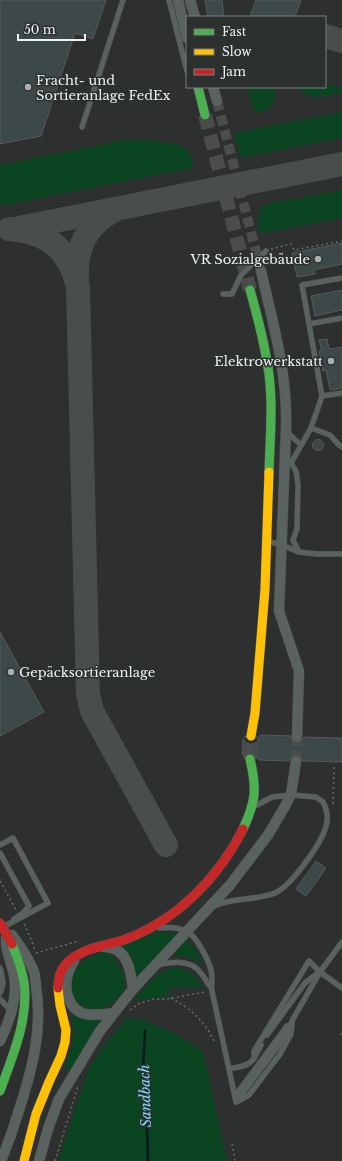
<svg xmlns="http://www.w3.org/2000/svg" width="342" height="1161" font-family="'Libre Baskerville',serif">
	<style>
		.green { fill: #0a4420 }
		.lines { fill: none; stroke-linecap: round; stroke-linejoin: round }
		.stream { stroke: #041920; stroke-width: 2.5 }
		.taxiway { stroke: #494e4c; stroke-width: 24 }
		.building { fill: #3d4949; stroke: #575958 }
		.street-tunnel { stroke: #4a4d4c; stroke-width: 10; stroke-dasharray: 10 5; stroke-linecap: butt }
		.secondary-tunnel { stroke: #4a4d4c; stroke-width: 14; stroke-dasharray: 14 7; stroke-linecap: butt }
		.lane-casing { stroke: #4d4e4e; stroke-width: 6 }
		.street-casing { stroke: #4d4e4e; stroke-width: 11 }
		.fast-casing { stroke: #4d4e4e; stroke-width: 10 }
		.slow-casing { stroke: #4d4e4e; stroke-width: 10 }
		.jam-casing { stroke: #4d4e4e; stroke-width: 10 }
		.path { stroke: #676d6b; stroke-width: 1.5; stroke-dasharray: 2 3; stroke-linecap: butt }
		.lane { stroke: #59625f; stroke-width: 5 }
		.street { stroke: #59625f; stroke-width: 10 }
		.fast { stroke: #4caf50; stroke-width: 9 }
		.slow { stroke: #ffc107; stroke-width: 9 }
		.jam { stroke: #c62828; stroke-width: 9 }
		.jam-bridge-casing { stroke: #4d4e4e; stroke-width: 10; stroke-linecap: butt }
		.jam-bridge { stroke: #c62828; stroke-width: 9 }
		.poi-dot { fill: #abaeae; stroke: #2c3130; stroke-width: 1.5 }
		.labels { text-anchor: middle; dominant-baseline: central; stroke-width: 3; stroke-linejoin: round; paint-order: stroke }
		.poi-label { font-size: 13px; fill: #eff2f2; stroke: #2c3130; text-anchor: start }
		.water-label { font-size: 14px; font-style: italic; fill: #7ddcfd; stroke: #2c3130 }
	</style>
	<rect width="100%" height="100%" fill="#2d302f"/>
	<g class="green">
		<path d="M325,82L342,89V92C328,95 307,104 299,87H325Z"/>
		<polygon points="247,87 277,87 271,107 264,111 254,113"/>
		<polygon points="342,112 342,138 240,158 234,133"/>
		<polygon points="135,139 177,144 188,151 191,155 193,168 0,206 0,165 124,140"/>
		<path d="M342,190V218L260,234C257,223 257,219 261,208L267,204Z"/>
		<polygon points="165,932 177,934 135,980 118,948 156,933"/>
		<path d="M187,939C193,945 198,953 202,961L201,963L188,957L174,955V954Z"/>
		<path d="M108,952C119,963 126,974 125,990C118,997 111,1006 101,1009C80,1016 63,990 74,972C81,959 95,955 108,952Z"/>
		<path d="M175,967C190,970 196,974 203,988H169V996L133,1001L148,983L163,971Z"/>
		<path d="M72,1013C82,1018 90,1021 101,1020L102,1022L70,1070L64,1067C74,1045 75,1037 72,1013Z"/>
		<polygon points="127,1017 143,1020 172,1032 203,1051 227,1161 58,1161 89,1067 110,1038"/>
	</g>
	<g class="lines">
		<polyline class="stream" points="145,1031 143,1068 146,1095 148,1161"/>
		<g class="taxiway">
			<polyline points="325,36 342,41"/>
			<polyline points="19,228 342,164"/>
			<path d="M9,229C48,232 69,249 78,287L88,694L92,711L166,845"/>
			<path d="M77,280C75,250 86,224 115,210"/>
		</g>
	</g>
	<g class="building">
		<polygon points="0,0 106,0 93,39 75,33 41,136 0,144"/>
		<polygon points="205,0 222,0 224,17 208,17"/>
		<polygon points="256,0 301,0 295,17 250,17"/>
		<polygon points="342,243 342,264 314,270 315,274 297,277 292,253"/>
		<polygon points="342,290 342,310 315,316 311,296"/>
		<polygon points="327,339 329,349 342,347 342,388 330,390 326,370 323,371 319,351 322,351 319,340"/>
		<circle cx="318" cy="445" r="5.5"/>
		<polygon points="0,632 44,712 0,736"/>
		<polygon points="260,735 291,736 292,740 294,743 297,743 302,741 304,737 342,738 342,762 302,761 300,756 297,755 291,757 289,761 259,760 256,753 252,751 248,751 242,755 243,739 246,743 249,744 254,744 258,741"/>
		<polygon points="316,861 326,868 306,896 296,889"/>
	</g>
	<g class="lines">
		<g class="street-tunnel">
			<polyline points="217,101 261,271"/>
			<polyline points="296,761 297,737"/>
		</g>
		<g class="secondary-tunnel">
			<polyline points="205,115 250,290"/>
			<polyline points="250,759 251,736"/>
		</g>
		<defs>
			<g id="lane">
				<polyline points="169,0 187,71"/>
				<polyline points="82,127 123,0"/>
				<polyline points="223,294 232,294 241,275 266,251"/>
				<polyline points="309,324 342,318"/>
				<polyline points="322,396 342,393"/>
				<polyline points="311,428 330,435 339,445 342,447"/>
				<polyline points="287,431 290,435 301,445"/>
				<polyline points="267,541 282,545 299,552 317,554 342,554"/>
				<polyline points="299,552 293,540 297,529 298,485 296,471 291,463 311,428 322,396 302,285 342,278"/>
				<polyline points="0,845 13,838 48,903 5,926"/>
				<polyline points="0,853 29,906 23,913 14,919"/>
				<path d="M214,906C233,897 255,901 275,893C291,886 322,843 326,826C329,817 327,810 323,802L316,797L291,795L272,797L257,805"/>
				<path d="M159,928C167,927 178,927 186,931C196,935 208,959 211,970C213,977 211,984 212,991L229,1069L236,1102"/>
				<path d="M157,965C169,963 185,959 196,968C202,973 207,982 211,988"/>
				<path d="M0,968C2,977 5,984 0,993"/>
				<polyline points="0,999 11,1011"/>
				<polyline points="267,1035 305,983 318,973"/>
				<polyline points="254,1059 254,1051 309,961 320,972 342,988"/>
				<path d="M229,1069C251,1065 251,1065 261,1045"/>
				<polyline points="235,1096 287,1026"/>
				<polyline points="238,1101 249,1095 280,1054 291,1034 292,1024"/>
				<polyline points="236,1102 284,1038 293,1019 320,972 342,942"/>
			</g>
			<g id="street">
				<polyline points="178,0 187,38"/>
				<polyline points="190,0 195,17"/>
				<polyline points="213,87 217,101"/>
				<path d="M261,271C273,323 288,375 286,429L279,611L299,671L297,737"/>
				<path d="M104,947C127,946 131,971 133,989"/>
				<path d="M74,961C71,966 68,972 67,978C64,993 70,1010 85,1014C95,1016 105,1014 114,1013"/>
				<path d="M0,1041C8,1025 16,1002 15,984C15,973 10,963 8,953C6,948 6,943 6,938"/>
				<path d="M1,1161C8,1144 14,1127 19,1110C32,1070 43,1029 36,987C36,982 35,977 34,972C29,958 21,947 12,935"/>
				<polyline points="39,1161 48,1129 59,1099 100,1031 133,989 230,885 268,835 284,808 291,795 296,761"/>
			</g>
			<g id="fast">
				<polyline points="198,87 205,115"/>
				<path d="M250,290C258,318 265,345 269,374C273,406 270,439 269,472"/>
				<path d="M243,829C256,801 257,789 250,759"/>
				<path d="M0,1091C12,1057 29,1020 24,982C22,969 17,957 12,944"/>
			</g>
			<g id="slow">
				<polyline points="251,736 255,713 265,589 269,472"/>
				<polyline points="24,1161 36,1114 49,1082 61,1056 65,1042 66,1030 60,1005 58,988"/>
			</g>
			<path id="jam" d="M58,988C58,978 61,968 69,961C85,947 107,946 126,939C177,920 219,877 243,829"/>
		</defs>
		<use href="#lane" class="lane-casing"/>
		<use href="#street" class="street-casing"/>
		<use href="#fast" class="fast-casing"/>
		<use href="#slow" class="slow-casing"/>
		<use href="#jam" class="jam-casing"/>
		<g class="path">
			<polyline points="271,249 291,244 294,250 342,241"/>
			<polyline points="333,804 334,767"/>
			<polyline points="0,881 16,910"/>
			<polyline points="24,924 28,932 35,950"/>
			<polyline points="36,953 79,941"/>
			<path d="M171,998C191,1009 205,1021 215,1043"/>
			<polyline points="130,1010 140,1003 154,999 166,999 205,992"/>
			<polyline points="340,1035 342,1033"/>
			<polyline points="232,1144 235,1161"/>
			<polyline points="55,1161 78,1086"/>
		</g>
		<use href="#lane" class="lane"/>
		<use href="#street" class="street"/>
		<use href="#fast" class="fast"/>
		<use href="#slow" class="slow"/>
		<use href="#jam" class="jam"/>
		<defs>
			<polyline id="jam-bridge" points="0,923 12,944"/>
		</defs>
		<use href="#jam-bridge" class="jam-bridge-casing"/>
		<use href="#jam-bridge" class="jam-bridge"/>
	</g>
	<g class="poi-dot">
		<circle cx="28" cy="87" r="4"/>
		<circle cx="318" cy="259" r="4"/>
		<circle cx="331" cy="361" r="4"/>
		<circle cx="11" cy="672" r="4"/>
	</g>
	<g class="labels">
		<g class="poi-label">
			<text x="36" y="80">Fracht- und<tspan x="36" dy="15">Sortieranlage FedEx</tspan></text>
			<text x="310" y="259" text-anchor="end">VR Sozialgebäude</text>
			<text x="323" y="361" text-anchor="end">Elektrowerkstatt</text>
			<text x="19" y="672">Gepäcksortieranlage</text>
		</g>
		<g class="water-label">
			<text transform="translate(145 1096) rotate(-92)">Sandbach</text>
		</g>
	</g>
	<rect x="186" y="16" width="140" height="72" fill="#2c3130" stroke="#7a7e7e"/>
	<rect x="194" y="29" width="20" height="6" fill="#4caf50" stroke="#7a7e7e"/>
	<text x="222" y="36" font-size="12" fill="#eff2f2">Fast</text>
	<rect x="194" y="49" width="20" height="6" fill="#ffc107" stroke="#7a7e7e"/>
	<text x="222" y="56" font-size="12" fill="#eff2f2">Slow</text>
	<rect x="194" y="69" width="20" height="6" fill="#c62828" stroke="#7a7e7e"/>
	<text x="222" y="76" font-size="12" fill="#eff2f2">Jam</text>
	<path d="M18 34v6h67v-6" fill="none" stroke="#eff2f2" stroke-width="2"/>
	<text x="24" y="34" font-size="12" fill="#eff2f2" stroke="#2c3130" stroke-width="3" paint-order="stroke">50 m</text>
</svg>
